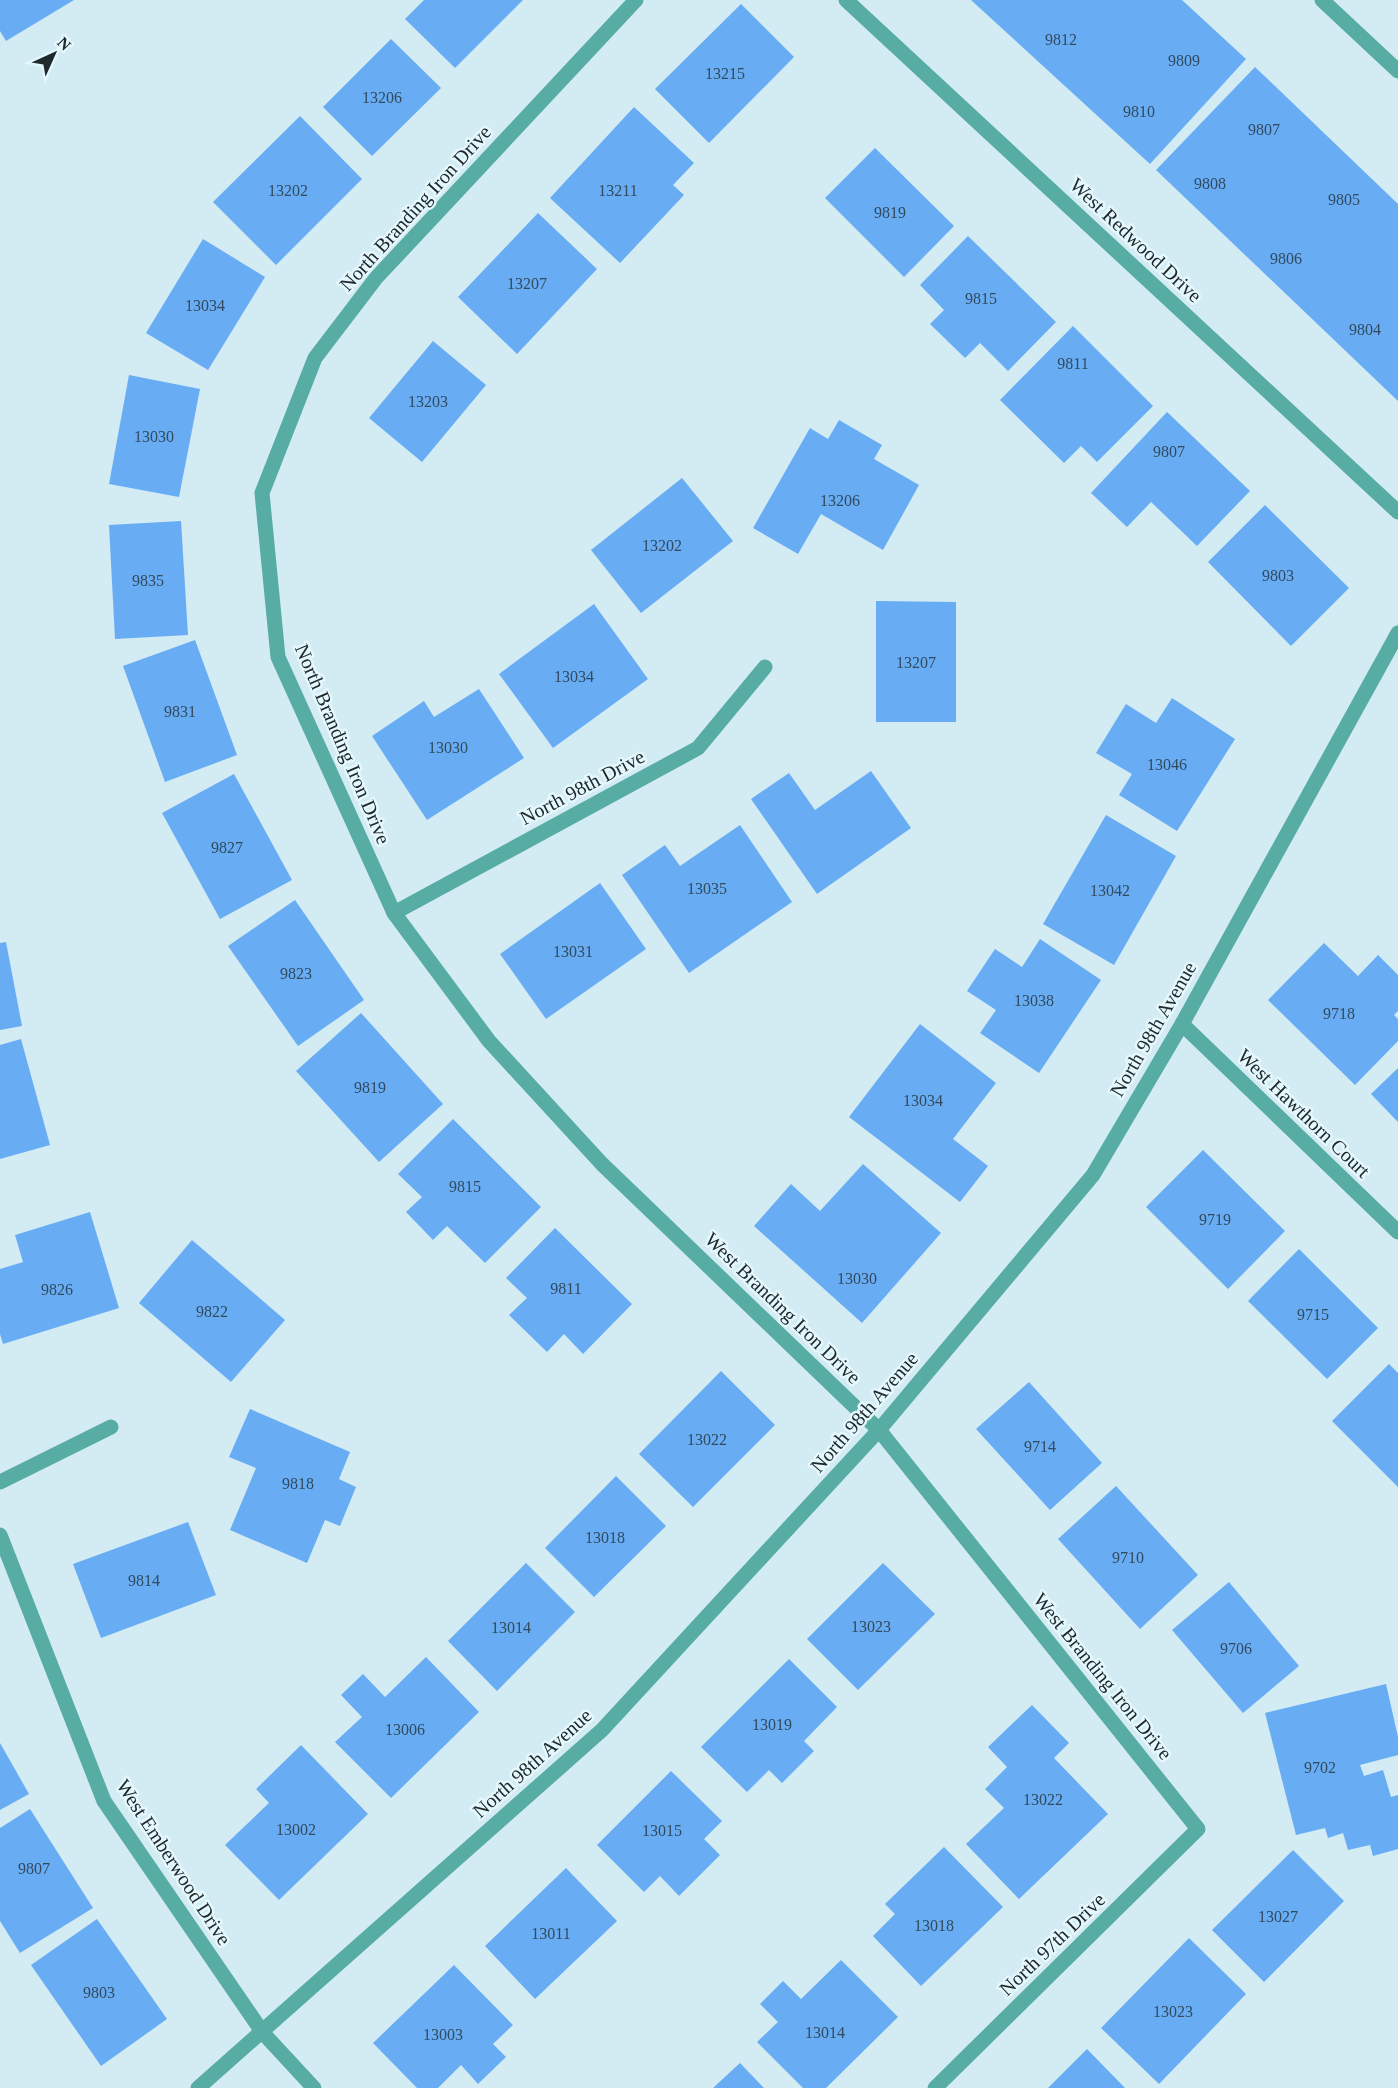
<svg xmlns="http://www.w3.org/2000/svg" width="1398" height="2088" font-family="'Times New Roman',serif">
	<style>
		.building { fill: #68adf4 }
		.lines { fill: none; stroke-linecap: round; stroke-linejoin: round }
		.minor { stroke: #57aca3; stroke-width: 15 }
		.labels { text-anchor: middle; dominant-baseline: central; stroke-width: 5; stroke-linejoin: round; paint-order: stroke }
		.number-label { font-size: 16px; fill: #324a5e }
		.street-label { font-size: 20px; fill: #20292c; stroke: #e4f8fe }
	</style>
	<rect width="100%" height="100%" fill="#d3ebf3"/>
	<g class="building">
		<polygon points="0,0 74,0 6,41 0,31"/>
		<polygon points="424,0 523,0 455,68 405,19"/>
		<polygon points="971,0 1182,0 1246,59 1150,164"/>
		<polygon points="741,4 794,57 709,143 655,89"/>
		<polygon points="391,39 441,88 372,156 323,107"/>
		<polygon points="1255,67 1398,204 1398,401 1156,170"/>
		<polygon points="634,107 694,163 673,185 684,195 620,263 550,198"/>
		<polygon points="300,116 362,179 276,265 213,202"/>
		<polygon points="875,148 954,226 904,277 825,198"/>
		<polygon points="538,213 597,269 517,354 458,297"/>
		<polygon points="968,236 1056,322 1008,371 980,343 965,358 930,324 944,310 920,285"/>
		<polygon points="203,239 265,277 208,370 146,333"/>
		<polygon points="1073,326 1153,406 1097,462 1081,446 1064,463 1000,400"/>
		<polygon points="433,341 486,385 422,462 369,418"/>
		<polygon points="129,375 200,389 179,497 109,484"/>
		<polygon points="1167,412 1250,491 1197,546 1151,502 1127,527 1091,493"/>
		<polygon points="839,420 882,445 874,459 919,485 883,550 821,514 798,554 753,528 810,428 828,439"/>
		<polygon points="682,478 733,541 641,613 591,550"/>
		<polygon points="1265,505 1349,588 1291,646 1208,562"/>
		<polygon points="181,521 188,635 115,639 109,525"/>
		<polygon points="876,601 956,602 956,722 876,722"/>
		<polygon points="594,604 648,679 553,748 499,674"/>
		<polygon points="195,640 237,755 165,782 123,666"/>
		<polygon points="479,689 524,758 427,820 372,736 424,701 434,717"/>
		<polygon points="1172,698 1235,739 1177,831 1119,795 1132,774 1096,753 1126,704 1156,723"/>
		<polygon points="871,771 911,828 817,894 751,799 789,773 815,810"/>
		<polygon points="234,774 292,880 220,919 162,813"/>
		<polygon points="1106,815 1176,856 1114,965 1043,924"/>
		<polygon points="740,825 792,902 689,973 622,875 665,845 680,866"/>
		<polygon points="600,883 646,949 546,1019 500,954"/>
		<polygon points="295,900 364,1000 298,1046 228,946"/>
		<polygon points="1040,939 1101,980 1039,1073 980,1033 996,1010 967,991 995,949 1022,967"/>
		<polygon points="6,942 22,1026 0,1030 0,943"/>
		<polygon points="1324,943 1358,976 1378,955 1398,975 1398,1011 1394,1015 1398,1019 1398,1041 1355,1085 1268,1000"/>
		<polygon points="361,1013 443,1104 379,1162 296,1071"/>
		<polygon points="920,1024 996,1083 953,1139 988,1166 960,1202 849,1117"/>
		<polygon points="21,1039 50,1145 0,1159 0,1045"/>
		<polygon points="1398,1068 1398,1122 1371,1094"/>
		<polygon points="453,1119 541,1207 485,1263 447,1226 433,1240 406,1212 422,1197 398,1174"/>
		<polygon points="1203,1150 1285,1231 1228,1289 1146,1207"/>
		<polygon points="863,1164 941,1233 862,1323 754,1226 791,1184 820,1211"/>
		<polygon points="90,1212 119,1308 3,1344 0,1334 0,1269 23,1262 15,1235"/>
		<polygon points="555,1228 632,1304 583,1354 564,1334 547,1352 509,1315 527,1298 506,1278"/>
		<polygon points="192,1240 285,1320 231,1382 139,1303"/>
		<polygon points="1299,1249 1378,1328 1327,1379 1248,1301"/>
		<polygon points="1389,1364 1398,1373 1398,1487 1332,1421"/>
		<polygon points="721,1371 775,1425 693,1507 639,1454"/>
		<polygon points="1029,1382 1102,1463 1050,1510 976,1429"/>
		<polygon points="250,1409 350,1452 339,1479 356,1487 340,1526 325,1520 307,1563 230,1530 256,1468 229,1457"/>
		<polygon points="616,1476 666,1526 594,1597 545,1548"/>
		<polygon points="1116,1486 1198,1575 1140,1629 1058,1539"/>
		<polygon points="188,1522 216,1595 101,1638 73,1564"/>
		<polygon points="526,1563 575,1612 497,1691 448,1641"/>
		<polygon points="883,1563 935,1614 858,1690 807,1639"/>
		<polygon points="1229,1582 1299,1666 1243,1713 1172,1630"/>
		<polygon points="426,1657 479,1712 391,1798 335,1742 362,1717 341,1695 363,1674 385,1697"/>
		<polygon points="789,1659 837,1707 804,1741 814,1751 782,1783 769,1770 747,1792 701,1747"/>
		<polygon points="1386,1684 1398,1737 1398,1755 1360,1765 1364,1776 1383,1770 1391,1797 1398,1795 1398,1849 1373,1856 1370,1845 1348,1850 1343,1833 1328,1838 1325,1828 1296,1835 1265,1713"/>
		<polygon points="1032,1705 1069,1743 1054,1758 1108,1814 1019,1899 966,1844 1004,1808 985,1789 1007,1767 988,1747"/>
		<polygon points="0,1743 29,1794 0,1810"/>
		<polygon points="301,1745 368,1814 279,1900 225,1845 269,1803 256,1789"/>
		<polygon points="671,1771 722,1821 704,1839 720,1855 679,1896 660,1876 644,1892 597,1845"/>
		<polygon points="30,1809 93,1908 20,1953 0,1921 0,1828"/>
		<polygon points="944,1847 1003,1907 921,1986 873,1936 895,1914 885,1904"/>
		<polygon points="1293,1850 1344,1901 1264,1982 1212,1930"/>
		<polygon points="566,1868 617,1921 535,1999 485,1946"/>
		<polygon points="97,1919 167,2019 101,2066 31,1965"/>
		<polygon points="1189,1938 1246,1994 1159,2084 1101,2028"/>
		<polygon points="841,1960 898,2017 826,2088 803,2088 757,2042 778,2022 760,2004 783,1981 801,1999"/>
		<polygon points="454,1965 513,2025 493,2044 506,2057 478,2084 461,2065 438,2088 417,2088 373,2043"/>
		<polygon points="1087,2049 1125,2088 1048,2088"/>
		<polygon points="740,2063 764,2088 713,2088"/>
	</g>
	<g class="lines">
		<g class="minor">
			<polyline points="636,0 376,278 315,358 262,493 278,657 394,913 489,1041 602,1164 879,1430 1198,1829 935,2088"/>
			<polyline points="846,0 1398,512"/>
			<polyline points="1322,0 1398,71"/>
			<polyline points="394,913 698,748 765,667"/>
			<polyline points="1182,1024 1398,1232"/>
			<polyline points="0,1482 111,1427"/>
			<polyline points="0,1535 104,1801 263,2033 314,2088"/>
			<polyline points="198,2088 602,1730 879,1430 1093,1175 1182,1024 1398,633"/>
		</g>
	</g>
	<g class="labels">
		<g class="number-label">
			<text x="1061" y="39">9812</text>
			<text x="1184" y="60">9809</text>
			<text x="725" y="73">13215</text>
			<text x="382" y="97">13206</text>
			<text x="1139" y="111">9810</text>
			<text x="1264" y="129">9807</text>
			<text x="1210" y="183">9808</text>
			<text x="288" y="190">13202</text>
			<text x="618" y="190">13211</text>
			<text x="1344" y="199">9805</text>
			<text x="890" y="212">9819</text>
			<text x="1286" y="258">9806</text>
			<text x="527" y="283">13207</text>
			<text x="981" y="298">9815</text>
			<text x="205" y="305">13034</text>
			<text x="1365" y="329">9804</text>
			<text x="1073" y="363">9811</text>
			<text x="428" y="401">13203</text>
			<text x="154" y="436">13030</text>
			<text x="1169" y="451">9807</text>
			<text x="840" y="500">13206</text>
			<text x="662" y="545">13202</text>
			<text x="1278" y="575">9803</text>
			<text x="148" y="580">9835</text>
			<text x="916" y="662">13207</text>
			<text x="574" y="676">13034</text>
			<text x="180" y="711">9831</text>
			<text x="448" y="747">13030</text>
			<text x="1167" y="764">13046</text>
			<text x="227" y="847">9827</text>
			<text x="707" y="888">13035</text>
			<text x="1110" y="890">13042</text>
			<text x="573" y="951">13031</text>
			<text x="296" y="973">9823</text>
			<text x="1034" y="1000">13038</text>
			<text x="1339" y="1013">9718</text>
			<text x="370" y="1087">9819</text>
			<text x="923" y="1100">13034</text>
			<text x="465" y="1186">9815</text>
			<text x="1215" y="1219">9719</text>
			<text x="857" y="1278">13030</text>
			<text x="566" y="1288">9811</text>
			<text x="57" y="1289">9826</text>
			<text x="212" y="1311">9822</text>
			<text x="1313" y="1314">9715</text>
			<text x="707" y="1439">13022</text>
			<text x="1040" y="1446">9714</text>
			<text x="298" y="1483">9818</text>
			<text x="605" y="1537">13018</text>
			<text x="1128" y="1557">9710</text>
			<text x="144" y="1580">9814</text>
			<text x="871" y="1626">13023</text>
			<text x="511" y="1627">13014</text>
			<text x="1236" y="1648">9706</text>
			<text x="772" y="1724">13019</text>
			<text x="405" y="1729">13006</text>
			<text x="1320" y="1767">9702</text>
			<text x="1043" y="1799">13022</text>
			<text x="296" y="1829">13002</text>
			<text x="662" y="1830">13015</text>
			<text x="34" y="1868">9807</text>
			<text x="1278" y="1916">13027</text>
			<text x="934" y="1925">13018</text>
			<text x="551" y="1933">13011</text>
			<text x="99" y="1992">9803</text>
			<text x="1173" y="2011">13023</text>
			<text x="825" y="2032">13014</text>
			<text x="443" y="2034">13003</text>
		</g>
		<g class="street-label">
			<text transform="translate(415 208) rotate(-48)">North Branding Iron Drive</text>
			<text transform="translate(1136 240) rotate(43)">West Redwood Drive</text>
			<text transform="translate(343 744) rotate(67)">North Branding Iron Drive</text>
			<text transform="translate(582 787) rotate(-28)">North 98th Drive</text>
			<text transform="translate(1153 1029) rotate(-60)">North 98th Avenue</text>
			<text transform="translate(1304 1113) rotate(44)">West Hawthorn Court</text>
			<text transform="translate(783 1308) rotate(44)">West Branding Iron Drive</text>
			<text transform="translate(864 1412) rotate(-49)">North 98th Avenue</text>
			<text transform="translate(1103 1676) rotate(51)">West Branding Iron Drive</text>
			<text transform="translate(532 1763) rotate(-42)">North 98th Avenue</text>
			<text transform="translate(174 1862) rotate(57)">West Emberwood Drive</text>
			<text transform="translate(1052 1944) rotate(-44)">North 97th Drive</text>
		</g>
	</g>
	<g transform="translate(54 54) rotate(45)" stroke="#e4f8fe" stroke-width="4.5" paint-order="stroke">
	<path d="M0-4.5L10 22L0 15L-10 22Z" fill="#20292c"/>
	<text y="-9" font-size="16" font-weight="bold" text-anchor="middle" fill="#20292c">N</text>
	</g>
</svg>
